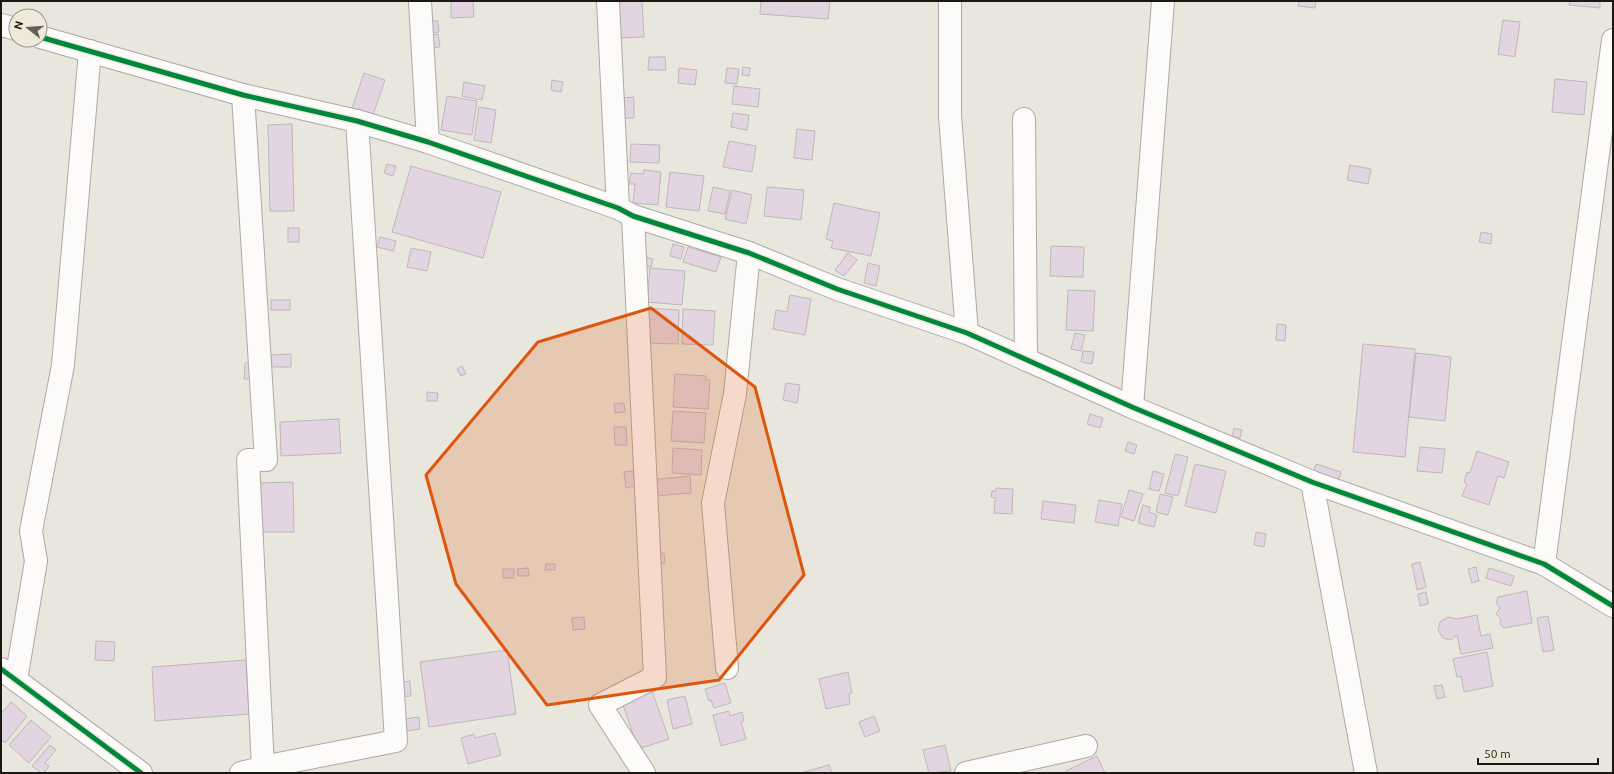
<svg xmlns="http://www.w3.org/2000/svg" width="1614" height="774" font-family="Ubuntu,sans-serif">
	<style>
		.building { fill: #e2d4e0; stroke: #bdb9b9 }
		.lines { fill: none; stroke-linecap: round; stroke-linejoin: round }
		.minor-casing { stroke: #acaaa3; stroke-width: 24 }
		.minor { stroke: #fcfbfa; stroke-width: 22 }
		.cycleway-casing { stroke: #eee9d9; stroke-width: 8 }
		.cycleway { stroke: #00873e; stroke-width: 5 }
		.marked { fill: #de560c; fill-opacity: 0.2; stroke: #de560c; stroke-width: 3; stroke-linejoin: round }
	</style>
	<rect width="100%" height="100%" fill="#e9e6de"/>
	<g class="building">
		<polygon points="451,1 473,1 474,17 451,18"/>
		<polygon points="618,1 642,1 644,37 617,38"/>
		<polygon points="761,1 830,1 828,19 760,14"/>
		<polygon points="1299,1 1316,1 1315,8 1298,6"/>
		<polygon points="1570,1 1600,1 1600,8 1569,5"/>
		<polygon points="1503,20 1520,22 1515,57 1498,54"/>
		<polygon points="429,21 438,21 439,32 429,33"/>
		<polygon points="438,34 440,47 430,48 429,35"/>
		<polygon points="649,57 665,57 666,70 648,70"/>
		<polygon points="743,67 750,68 749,76 742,75"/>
		<polygon points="679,68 697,70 695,85 678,83"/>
		<polygon points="727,68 739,69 737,84 725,83"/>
		<polygon points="364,73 385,80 373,115 352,108"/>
		<polygon points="1555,79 1587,82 1584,115 1552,112"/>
		<polygon points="552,80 563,82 561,92 551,90"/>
		<polygon points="464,82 485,86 482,100 462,96"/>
		<polygon points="734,86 760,89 758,107 732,104"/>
		<polygon points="447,96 477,101 472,135 441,130"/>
		<polygon points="634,97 634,118 620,118 620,98"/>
		<polygon points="479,107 496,110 491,143 474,140"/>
		<polygon points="733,113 749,115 747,130 731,127"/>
		<polygon points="292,124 294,211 270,211 268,125"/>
		<polygon points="797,129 815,131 812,160 794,158"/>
		<polygon points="729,141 756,146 752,172 723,167"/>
		<polygon points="631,144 660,145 659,163 630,162"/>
		<polygon points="387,164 396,166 393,176 384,173"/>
		<polygon points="1350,165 1371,169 1368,184 1347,180"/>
		<polygon points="411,166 501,192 483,258 392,232"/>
		<polygon points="644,170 661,172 658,205 633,203 635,184 629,184 631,173 643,174"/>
		<polygon points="670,172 704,176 699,211 666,207"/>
		<polygon points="713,187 730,191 725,214 708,211"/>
		<polygon points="767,187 804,190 801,220 764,216"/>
		<polygon points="732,190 752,195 746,224 725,219"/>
		<polygon points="834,203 880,213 871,256 831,248 833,241 826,239"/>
		<rect x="288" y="228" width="11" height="14"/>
		<polygon points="1481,232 1492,234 1491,244 1479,242"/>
		<polygon points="380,237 396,241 393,251 377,247"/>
		<polygon points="673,244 684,247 681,259 670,256"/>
		<polygon points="1051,246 1084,247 1083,277 1050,276"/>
		<polygon points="688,247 721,257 716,272 683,262"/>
		<polygon points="411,248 431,252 427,271 407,267"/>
		<polygon points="848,253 857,260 844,276 835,270"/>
		<polygon points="643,256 653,259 651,267 641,264"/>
		<polygon points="868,263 880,266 876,286 864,283"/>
		<polygon points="650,268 685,271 682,305 647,302"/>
		<polygon points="1068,290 1095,291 1093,331 1066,330"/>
		<polygon points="790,295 811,299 805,335 773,329 776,310 787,312"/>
		<rect x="271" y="300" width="19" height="10"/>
		<polygon points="647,308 679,310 678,344 646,343"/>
		<polygon points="683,309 715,311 713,345 682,344"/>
		<polygon points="1277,324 1286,325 1285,341 1276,340"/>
		<polygon points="1075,333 1085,335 1081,351 1071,349"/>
		<polygon points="1363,344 1415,349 1405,457 1353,452"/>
		<polygon points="1083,351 1094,352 1092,364 1081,362"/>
		<polygon points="1416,353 1451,357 1445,421 1409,417"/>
		<polygon points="291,354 291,367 272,367 271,355"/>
		<polygon points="245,363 255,363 250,379 244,379"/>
		<polygon points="462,366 466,374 461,376 457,369"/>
		<polygon points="675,374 706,376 706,380 710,380 708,409 673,407"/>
		<polygon points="786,383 800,385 797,403 783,400"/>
		<polygon points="427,392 438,393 437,401 427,401"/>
		<polygon points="624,403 625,412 615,413 614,404"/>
		<polygon points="673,411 706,413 704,443 671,441"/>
		<polygon points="1090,414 1103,418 1100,428 1087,424"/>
		<polygon points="339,419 341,453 281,456 280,422"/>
		<polygon points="614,427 626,427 627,445 615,445"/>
		<polygon points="1234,428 1242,430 1240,438 1232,436"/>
		<polygon points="1128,442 1137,445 1134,454 1125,451"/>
		<polygon points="1420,447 1445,449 1442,473 1417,471"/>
		<polygon points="673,448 702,450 701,475 672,473"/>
		<polygon points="1477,451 1509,462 1504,478 1498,476 1489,505 1462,496 1467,484 1464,482 1467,472 1470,473"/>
		<polygon points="1175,454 1188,457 1178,496 1165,493"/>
		<polygon points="1195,464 1226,471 1216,513 1185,506"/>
		<polygon points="1316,464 1341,472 1337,484 1312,476"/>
		<polygon points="633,471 635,486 626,488 624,472"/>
		<polygon points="1153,471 1164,474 1159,491 1149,489"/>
		<polygon points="690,476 691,493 656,496 655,484 658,484 658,479"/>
		<polygon points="293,482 294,532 259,532 258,483"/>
		<polygon points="996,488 1013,489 1012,514 994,513 995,498 991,497 992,491 996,491"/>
		<polygon points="1129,490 1143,494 1134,521 1121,517"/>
		<polygon points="1160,494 1173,497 1168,515 1156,512"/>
		<polygon points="1099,500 1122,504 1118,526 1095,522"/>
		<polygon points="1043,501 1076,505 1074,523 1041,519"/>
		<polygon points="1143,505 1150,507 1149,512 1157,515 1154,527 1138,523"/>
		<polygon points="1256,532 1266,534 1264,547 1254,545"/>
		<polygon points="654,553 664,553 665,563 655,564"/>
		<polygon points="1420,562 1426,587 1417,590 1412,564"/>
		<polygon points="546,564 555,564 555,570 545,570"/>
		<polygon points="1476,567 1479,581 1472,583 1468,569"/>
		<polygon points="528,568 529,576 518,576 517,569"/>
		<polygon points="1489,568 1514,576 1511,586 1486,578"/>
		<rect x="503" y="569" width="11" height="9"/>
		<polygon points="1527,591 1532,623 1504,628 1500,624 1501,619 1496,614 1500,608 1496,603 1498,597"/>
		<polygon points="1426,592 1428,604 1420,606 1418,594"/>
		<polygon points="1477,615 1481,636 1490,634 1493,648 1461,654 1457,635 1451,640 1443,638 1438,630 1440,622 1448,617 1456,619"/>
		<polygon points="1548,616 1554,650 1543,652 1537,618"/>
		<polygon points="584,617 585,629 573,630 572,618"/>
		<polygon points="96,641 115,642 114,661 95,660"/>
		<polygon points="507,650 516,714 429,727 420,662"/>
		<polygon points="1487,652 1493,686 1464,692 1461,676 1457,677 1453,659"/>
		<polygon points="246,660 249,714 155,721 152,667"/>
		<polygon points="848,672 852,693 849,694 850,704 826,709 819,679"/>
		<polygon points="410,681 411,696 399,697 398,683"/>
		<polygon points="725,683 731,703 714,708 711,700 709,701 705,689"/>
		<polygon points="1442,685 1445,697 1437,699 1434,686"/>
		<polygon points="652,691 669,739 638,749 622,702"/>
		<polygon points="685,696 692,724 673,729 667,700"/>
		<polygon points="11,702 27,716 5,743 1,740 1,714"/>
		<polygon points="729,711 730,716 742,712 744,721 741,722 746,739 721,746 713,715"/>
		<polygon points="874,716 880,731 865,737 859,722"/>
		<polygon points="419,717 420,729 407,731 405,719"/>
		<polygon points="31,720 51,737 29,763 9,745"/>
		<polygon points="495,733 501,755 468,764 461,738 474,734 475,738"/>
		<polygon points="50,745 56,750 45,763 49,766 44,773 41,773 32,766"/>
		<polygon points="945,745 951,771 929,773 923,750"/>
		<polygon points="1097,756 1105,773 1067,773 1066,771"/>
		<polygon points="829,765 832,773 801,773"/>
	</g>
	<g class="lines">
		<defs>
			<g id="minor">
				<polyline points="420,1 428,142"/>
				<polyline points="608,1 618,208"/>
				<polyline points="950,1 950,116 967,333"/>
				<polyline points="1,25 16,29"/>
				<polyline points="40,37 243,95 357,121 428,142 618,208 633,216 749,253 837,289 967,333 1132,407 1312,482 1544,564 1613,606"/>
				<polyline points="243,95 266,460 248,460 263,768"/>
				<polyline points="1024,119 1026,360"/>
				<polyline points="633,216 655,677 600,705 644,773"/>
				<polyline points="1132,407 1163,1"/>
				<polyline points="1312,482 1366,773"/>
				<polyline points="1544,564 1613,40"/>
				<polyline points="727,668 713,503 735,394 749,253"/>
				<polyline points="1,669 141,773"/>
				<polyline points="16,680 36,561 31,531 63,365 90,51"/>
				<polyline points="241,773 278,764 396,741 357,121"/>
				<polyline points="966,773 1086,746"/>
			</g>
		</defs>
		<use href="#minor" class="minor-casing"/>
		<use href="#minor" class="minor"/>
		<defs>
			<g id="cycleway">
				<polyline points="40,37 243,95 357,121 428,142 618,208 633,216 749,253 837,289 967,333 1132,407 1312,482 1544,564 1613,606"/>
				<polyline points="1,669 141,773"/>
			</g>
		</defs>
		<use href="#cycleway" class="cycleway-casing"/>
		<use href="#cycleway" class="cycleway"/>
	</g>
	<path class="marked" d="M651,308L755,387L804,575L719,680L547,705L456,584L426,475L538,342Z"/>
	<rect width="1614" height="774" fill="none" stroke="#1a1813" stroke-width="4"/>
	<g transform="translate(28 28) rotate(287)"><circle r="19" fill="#eee9d9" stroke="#99958a"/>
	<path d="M0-3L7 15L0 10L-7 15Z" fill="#62605a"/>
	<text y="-6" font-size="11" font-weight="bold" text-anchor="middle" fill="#1a1813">N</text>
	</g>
	<path d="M1478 758v6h120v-6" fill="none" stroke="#1a1813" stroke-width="2"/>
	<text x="1484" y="758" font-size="12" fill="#1a1813" stroke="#eee9d9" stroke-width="3" paint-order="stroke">50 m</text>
</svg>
